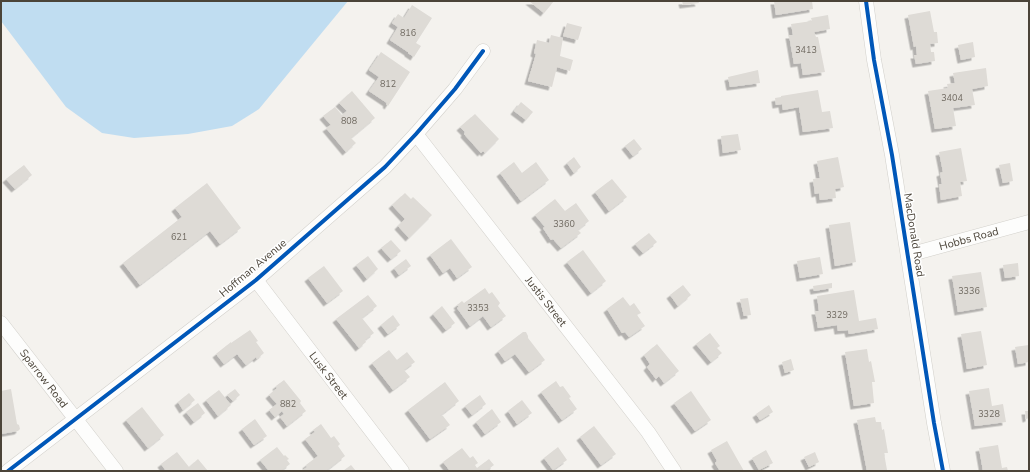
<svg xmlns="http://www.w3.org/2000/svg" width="1030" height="472" font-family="'Nunito Sans',sans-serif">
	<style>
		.water { fill: #c0ddf1 }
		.building { fill: #dedbd6; filter: url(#shadow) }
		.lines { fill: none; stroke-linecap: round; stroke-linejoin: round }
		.street-casing { stroke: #d2d0cb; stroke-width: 15 }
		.street { stroke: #fdfdfc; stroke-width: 14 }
		.cycleway-casing { stroke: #fff; stroke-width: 6 }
		.cycleway { stroke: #0057b8; stroke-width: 4 }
		.labels { text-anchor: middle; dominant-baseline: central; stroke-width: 3; stroke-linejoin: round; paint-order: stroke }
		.number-label { font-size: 9px; fill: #706a61 }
		.street-label { font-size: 11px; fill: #4b4439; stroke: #fff }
	</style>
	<defs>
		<filter id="shadow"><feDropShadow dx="-3.5" dy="3.5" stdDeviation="0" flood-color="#0004"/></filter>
	</defs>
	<rect width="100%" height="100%" fill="#f4f2ee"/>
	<polygon class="water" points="1,1 348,1 259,109 232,126 188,134 134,138 102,133 66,107 1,21"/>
	<g class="building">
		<polygon points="529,1 554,1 544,13"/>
		<polygon points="682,1 698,1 699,3 683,5"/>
		<polygon points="774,1 812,1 813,9 776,15"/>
		<polygon points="412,5 432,18 416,43 421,46 414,57 408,53 408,52 390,40 398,27 392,23 398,14 404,18"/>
		<polygon points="930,11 934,32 937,32 938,43 930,44 931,52 934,52 935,61 916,64 914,55 917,55 916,46 914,47 908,15"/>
		<polygon points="828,15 830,29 814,32 816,37 818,37 825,72 803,75 801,63 794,64 789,35 793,35 791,24 812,21 811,18"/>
		<polygon points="567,23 582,27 578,40 563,36"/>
		<polygon points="551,35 563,38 560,56 573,60 570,71 557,67 552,87 528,81 536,54 534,53 537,40 549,43"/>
		<polygon points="973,42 975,57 961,60 958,45"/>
		<polygon points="381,52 410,72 388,106 386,104 387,103 369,91 379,77 369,70"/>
		<polygon points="986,68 988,86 972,89 975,105 953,108 956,126 935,129 928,91 948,88 947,84 955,83 953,73"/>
		<polygon points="758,70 760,83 730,87 728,77"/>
		<polygon points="818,90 822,112 830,111 833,128 803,132 799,107 783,110 782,104 776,105 775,98 781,97 781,96"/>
		<polygon points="352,91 375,118 351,138 356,143 346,152 326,128 331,125 323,116 335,107 342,115 347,111 339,103"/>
		<polygon points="521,102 533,112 526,120 514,111"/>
		<polygon points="475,114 499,139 485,153 483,151 481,153 464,134 465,132 460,127"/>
		<polygon points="738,134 741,150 723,153 721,136"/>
		<polygon points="634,139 642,149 633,156 625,146"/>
		<polygon points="961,148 967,181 960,182 962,196 941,200 939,184 942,184 940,173 943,172 939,152"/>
		<polygon points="574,157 581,167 574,173 567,163"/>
		<polygon points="838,157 844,187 835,189 836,198 820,200 819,193 815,194 813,179 820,178 817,161"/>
		<polygon points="514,162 522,173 536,162 549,180 521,201 500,173"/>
		<polygon points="1010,163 1013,181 1003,183 999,165"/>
		<polygon points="24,165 32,175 15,189 6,179"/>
		<polygon points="612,179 627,197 609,211 595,192"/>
		<polygon points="207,183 241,228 220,244 210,231 140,285 123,263 182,217 175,208"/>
		<polygon points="405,193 411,199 413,197 432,215 409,238 398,226 405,219 392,205"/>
		<polygon points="555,199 565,211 576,203 589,221 578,230 581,233 561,248 553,239 551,240 543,228 545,227 535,215"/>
		<polygon points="850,222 856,262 835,266 829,225"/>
		<polygon points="649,233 657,242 643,253 635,244"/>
		<polygon points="451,239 472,267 457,278 450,268 443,273 430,255"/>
		<polygon points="391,240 401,251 391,259 381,248"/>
		<polygon points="583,250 606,281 591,293 567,262"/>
		<polygon points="368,256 378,269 367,279 356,265"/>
		<polygon points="820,257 823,274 800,278 797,261"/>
		<polygon points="406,259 411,266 399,275 394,268"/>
		<polygon points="1018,263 1019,276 1005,278 1003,265"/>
		<polygon points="324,266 343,291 327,303 308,278"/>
		<polygon points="981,272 987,307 958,312 952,276"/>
		<polygon points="832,283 832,288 814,291 813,286"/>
		<polygon points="683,285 691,295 678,306 670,295"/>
		<polygon points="485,288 489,294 492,292 500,303 498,306 506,316 491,327 483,316 470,326 457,308 459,307 457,305 462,301 464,303"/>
		<polygon points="854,290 859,321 876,318 878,329 849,334 848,330 838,331 837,325 818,328 815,311 819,311 817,296"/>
		<polygon points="368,295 377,306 362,318 374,333 365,340 366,342 359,348 336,319"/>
		<polygon points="623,297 630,306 634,303 641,313 637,315 645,326 629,337 625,332 622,333 607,309"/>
		<polygon points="748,298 751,315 744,316 740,299"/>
		<polygon points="442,306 455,323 446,330 433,314"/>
		<polygon points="393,315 400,325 388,334 381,325"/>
		<polygon points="250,330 258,341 256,342 264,353 257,359 256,357 246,365 237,354 224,364 216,354 231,342 231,343"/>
		<polygon points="981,331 987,365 967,369 961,334"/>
		<polygon points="523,332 526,332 528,336 528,338 545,360 529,372 515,354 505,361 498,351"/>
		<polygon points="710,333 720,346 717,348 722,353 711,362 696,344"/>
		<polygon points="657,344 679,371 664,383 659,376 656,379 647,367 650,364 644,355"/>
		<polygon points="1029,345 1029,362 1018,364 1015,347"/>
		<polygon points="867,349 869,362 871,361 875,382 872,382 874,403 854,406 845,352"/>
		<polygon points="389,350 397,360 407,352 415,362 404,370 410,377 393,390 372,363"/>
		<polygon points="791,359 794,370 785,373 782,362"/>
		<polygon points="284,380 301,401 300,403 306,411 287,426 280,417 284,414 282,411 275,417 269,410 277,404 269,395 277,388 276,386"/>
		<polygon points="556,381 560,387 563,386 571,397 569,398 577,409 562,420 541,392"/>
		<polygon points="445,382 459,401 440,416 443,416 450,425 430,439 408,410"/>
		<polygon points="989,388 992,406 1003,404 1006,422 975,426 969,391"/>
		<polygon points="11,389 17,424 19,425 20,429 18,431 1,434 1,391"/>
		<polygon points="235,389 240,395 233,401 227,395"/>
		<polygon points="219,390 231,405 218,416 206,400"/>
		<polygon points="691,391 711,420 695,431 674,403"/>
		<polygon points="189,393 195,400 183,410 178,402"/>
		<polygon points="480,395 486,404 472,415 465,406"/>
		<polygon points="522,400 532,413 517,424 508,411"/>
		<polygon points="198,403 205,413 194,422 186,412"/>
		<polygon points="769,405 773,412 760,420 756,414"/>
		<polygon points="142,407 164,435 148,448 126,420"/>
		<polygon points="492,409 501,422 485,434 476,422"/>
		<polygon points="1025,411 1029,411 1029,418 1026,419"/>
		<polygon points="875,417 876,422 881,422 882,430 884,429 888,453 884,453 887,470 867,471 857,420"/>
		<polygon points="255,419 267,436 254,445 242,429"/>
		<polygon points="321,424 331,438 334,436 340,444 338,446 345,456 326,471 304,471 303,470 307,467 306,465 318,456 305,439 315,432 313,430"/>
		<polygon points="594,426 616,454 601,465 580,437"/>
		<polygon points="727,441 736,457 744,471 720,471 715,463 717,461 711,450"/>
		<polygon points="998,445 1002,468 1007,467 1008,471 983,471 979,448"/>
		<polygon points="277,447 284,456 285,455 289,459 287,460 290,464 281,471 276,471 275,470 273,471 269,471 260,460"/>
		<polygon points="558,447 567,460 553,470 544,458"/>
		<polygon points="462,448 470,458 473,456 478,463 475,465 477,468 489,459 494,465 486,471 453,471 452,470 450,471 443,462"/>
		<polygon points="766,450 773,463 759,470 752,458"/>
		<polygon points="177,452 189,467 198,459 208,471 166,471 161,464"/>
		<polygon points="815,452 819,462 809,467 804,457"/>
		<polygon points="351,465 356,471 343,471"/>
	</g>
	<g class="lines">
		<defs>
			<g id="street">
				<polyline points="866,1 874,60 892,155 934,423 943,471"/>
				<path id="s1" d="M416,134L648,432L674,471"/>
				<path id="s2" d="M908,255L1029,222"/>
				<path id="s3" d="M256,280L402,471"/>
				<path id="s4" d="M1,323L116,471"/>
				<polyline points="8,471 256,280 385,167 416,134 455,89 483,51"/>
			</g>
		</defs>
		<use href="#street" class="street-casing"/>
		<use href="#street" class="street"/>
		<defs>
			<g id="cycleway">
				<polyline points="866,1 874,60 892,155 934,423 943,471"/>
				<polyline points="8,471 256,280 385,167 416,134 455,89 483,51"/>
			</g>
		</defs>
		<use href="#cycleway" class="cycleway-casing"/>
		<use href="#cycleway" class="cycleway"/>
	</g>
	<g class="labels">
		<g class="number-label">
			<text x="408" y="33">816</text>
			<text x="806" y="50">3413</text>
			<text x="388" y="84">812</text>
			<text x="952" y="98">3404</text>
			<text x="349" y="121">808</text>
			<text x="564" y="224">3360</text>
			<text x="179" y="237">621</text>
			<text x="969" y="291">3336</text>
			<text x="478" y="308">3353</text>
			<text x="837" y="315">3329</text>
			<text x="288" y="404">882</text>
			<text x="989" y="414">3328</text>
		</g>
		<g class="street-label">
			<text transform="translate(914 235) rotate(81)">MacDonald Road</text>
			<text stroke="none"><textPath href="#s2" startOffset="63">Hobbs Road</textPath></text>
			<text transform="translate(253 268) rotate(-40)">Hoffman Avenue</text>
			<text stroke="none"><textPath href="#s1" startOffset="212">Justis Street</textPath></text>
			<text stroke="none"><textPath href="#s3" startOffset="120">Lusk Street</textPath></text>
			<text stroke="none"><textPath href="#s4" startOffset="70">Sparrow Road</textPath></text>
		</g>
	</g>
	<rect width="1030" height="472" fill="none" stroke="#4b4439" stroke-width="4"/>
</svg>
